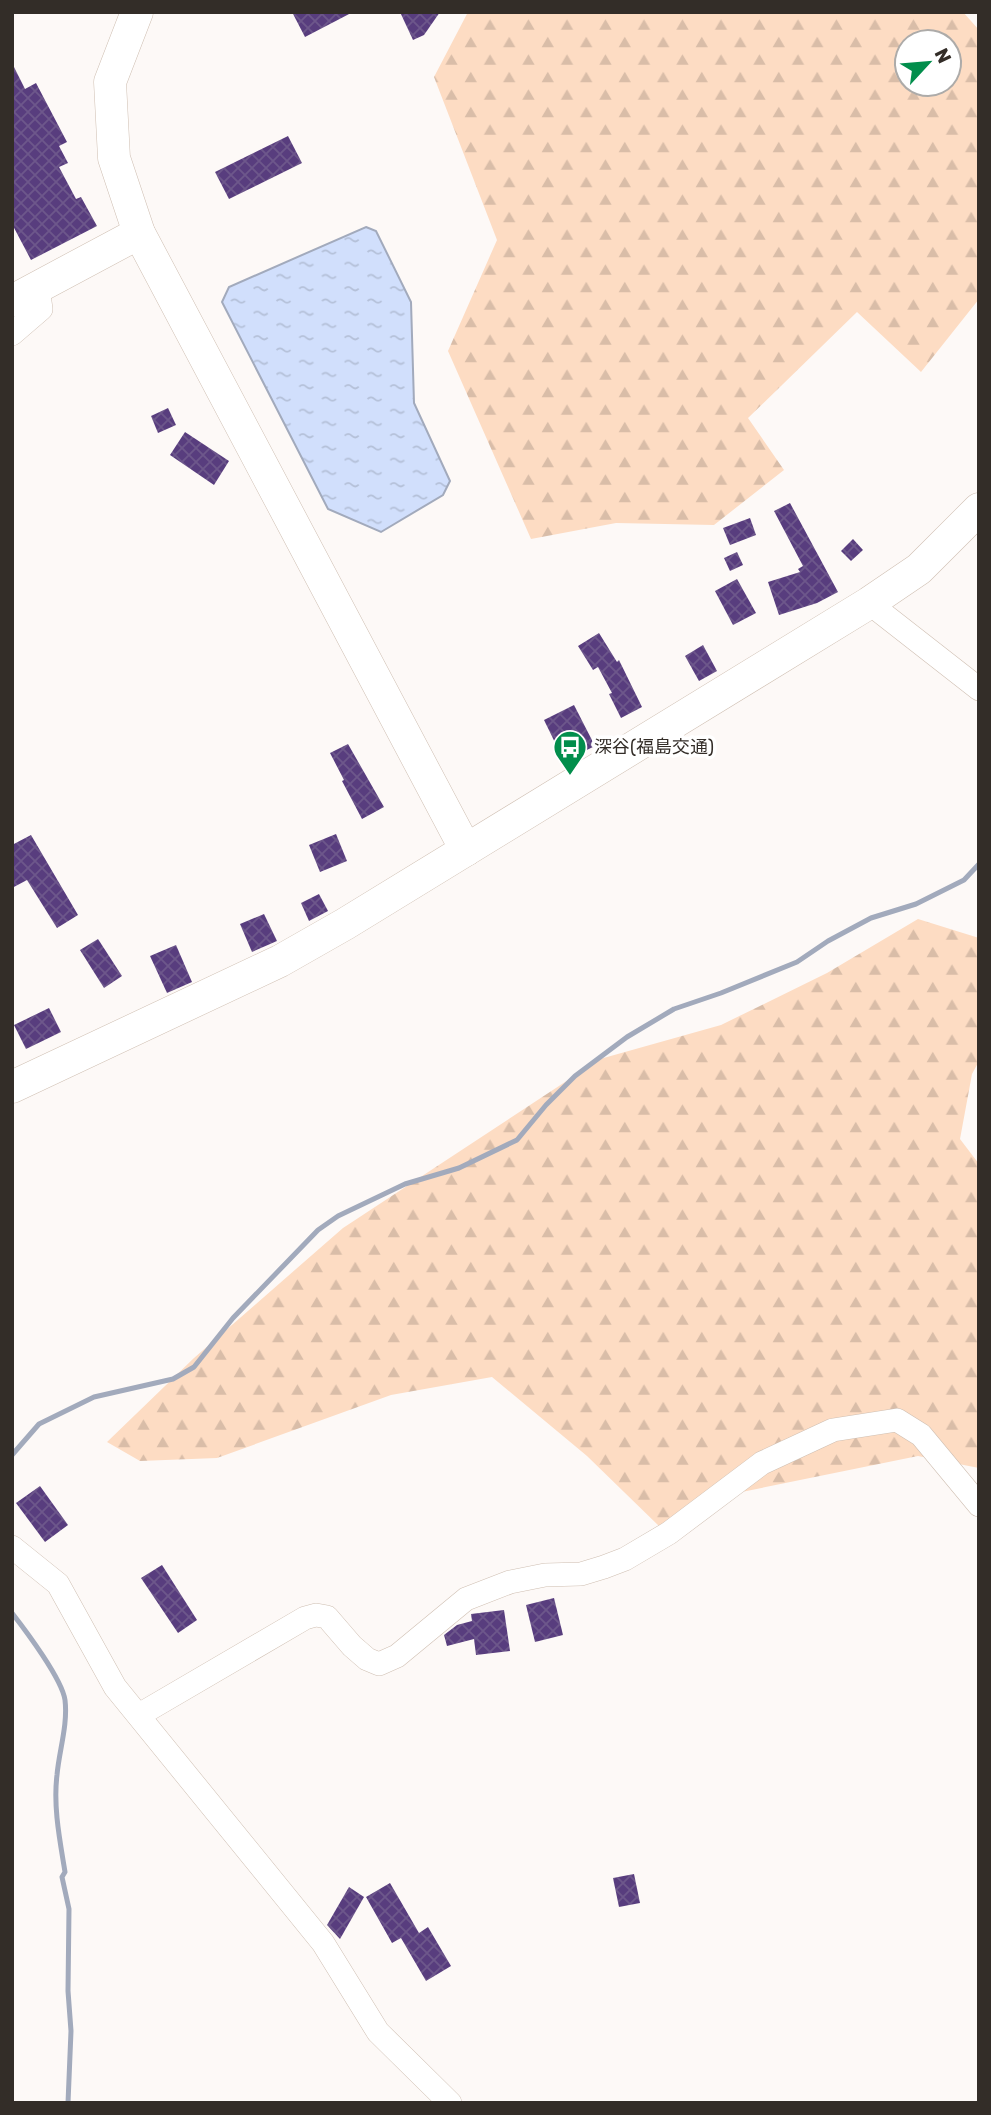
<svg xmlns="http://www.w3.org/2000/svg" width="991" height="2115" font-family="Rubik,'Noto Sans JP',sans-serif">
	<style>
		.forest { fill: url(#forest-firs); fill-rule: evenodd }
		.water { fill: url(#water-ripples); stroke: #a2aabc; stroke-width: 2 }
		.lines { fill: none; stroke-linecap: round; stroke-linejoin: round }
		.stream { stroke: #a2aabc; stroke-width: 5 }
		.building { fill: url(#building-cross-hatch) }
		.street-casing { stroke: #cfbfb2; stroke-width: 24 }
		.secondary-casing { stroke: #cfbfb2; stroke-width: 33 }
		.street { stroke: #fff; stroke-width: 23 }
		.secondary { stroke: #fff; stroke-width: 32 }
		.labels { text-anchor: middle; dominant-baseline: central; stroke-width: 7; stroke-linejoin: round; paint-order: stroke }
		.poi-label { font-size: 18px; fill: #332d28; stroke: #fff; text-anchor: start }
	</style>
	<defs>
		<pattern id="forest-firs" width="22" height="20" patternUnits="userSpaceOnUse" patternTransform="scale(1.75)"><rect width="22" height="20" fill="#fddcc3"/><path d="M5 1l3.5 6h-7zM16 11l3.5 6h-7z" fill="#d9bda8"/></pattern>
		<pattern id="water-ripples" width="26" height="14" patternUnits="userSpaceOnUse" patternTransform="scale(1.75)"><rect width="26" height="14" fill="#d1dffc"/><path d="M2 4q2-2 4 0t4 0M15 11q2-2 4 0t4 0" fill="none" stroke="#b4c0d8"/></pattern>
		<pattern id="building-cross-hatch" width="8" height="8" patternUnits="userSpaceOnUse" patternTransform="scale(1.75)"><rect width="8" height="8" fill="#583d7e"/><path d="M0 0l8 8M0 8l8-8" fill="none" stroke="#6d578b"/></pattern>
	</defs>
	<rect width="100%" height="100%" fill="#fdf9f7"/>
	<g class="forest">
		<path d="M468,12H963L979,30V299L921,372L857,312L748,418L784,470L714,525L616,523L531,539L448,351L497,240L434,77ZM907,42H949V84H907Z"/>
		<polygon points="918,919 979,938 979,1061 972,1074 960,1139 979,1164 979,1468 918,1456 727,1495 661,1528 587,1456 492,1377 391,1395 217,1458 140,1461 107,1442 194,1358 343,1228 600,1059 721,1025 827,973"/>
	</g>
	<polygon class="water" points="366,227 376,231 411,302 414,403 450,481 443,495 381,532 328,509 222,302 229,287"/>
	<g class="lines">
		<g class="stream">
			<polyline points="12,1455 39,1424 94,1397 173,1379 194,1367 233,1318 318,1230 338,1216 405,1184 459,1168 517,1140 546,1105 575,1076 627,1037 674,1009 721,993 797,962 828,941 871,918 916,904 964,880 979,864"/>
			<path d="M12,1613C26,1631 62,1679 65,1700C68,1725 59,1751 57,1775C53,1807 60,1841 65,1872L62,1877L69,1909L68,1991L71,2031L68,2103"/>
		</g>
	</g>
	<g class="building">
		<polygon points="292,12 353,12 305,37"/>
		<polygon points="400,12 440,12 424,35 413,40"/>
		<polygon points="12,63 25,89 36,83 67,142 59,146 68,163 59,167 76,199 81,197 97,226 31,260 12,224"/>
		<polygon points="288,136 302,163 229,199 215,172"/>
		<polygon points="168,408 176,425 158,433 151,416"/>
		<polygon points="185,432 229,461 214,485 170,455"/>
		<polygon points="790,503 838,592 817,603 779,615 768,582 800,572 798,569 803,566 774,511"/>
		<polygon points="750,518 756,535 730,545 723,528"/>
		<polygon points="853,539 863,550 851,561 841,551"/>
		<polygon points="737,552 743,565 730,571 724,558"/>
		<polygon points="737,579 756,613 733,625 715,591"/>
		<polygon points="599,633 617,662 619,660 642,707 621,718 609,694 612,693 598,667 593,670 578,646"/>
		<polygon points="703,645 717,671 699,681 685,656"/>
		<polygon points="574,705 595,746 564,761 544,720"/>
		<polygon points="348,744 384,807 362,819 342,781 344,780 330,753"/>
		<polygon points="336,834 347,861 320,872 309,845"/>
		<polygon points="31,835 78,915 57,928 27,880 12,888 12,845"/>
		<polygon points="319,894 328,911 309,921 301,903"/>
		<polygon points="264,914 277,941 252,952 240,924"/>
		<polygon points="98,939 122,976 104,988 80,950"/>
		<polygon points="176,945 192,982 167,993 150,956"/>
		<polygon points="49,1008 61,1032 26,1049 14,1025"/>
		<polygon points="40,1486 68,1525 45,1542 16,1503"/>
		<polygon points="162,1565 197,1620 178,1633 141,1578"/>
		<polygon points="554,1598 563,1635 535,1642 526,1605"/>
		<polygon points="504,1610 510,1651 476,1655 474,1639 447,1646 444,1635 457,1625 472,1621 471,1614"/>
		<polygon points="634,1874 640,1903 619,1907 613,1878"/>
		<polygon points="390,1883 419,1933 428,1927 451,1966 426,1981 401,1938 392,1943 366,1897"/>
		<polygon points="349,1887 364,1897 340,1939 327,1925"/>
	</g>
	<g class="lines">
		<defs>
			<g id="street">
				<polyline points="12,334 41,309 38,288"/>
				<polyline points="869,603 979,689"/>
				<polyline points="12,1547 58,1584 115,1687 323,1943 378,2032 450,2103"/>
				<polyline points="139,1715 305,1618 316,1615 327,1617 352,1646 367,1659 379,1664 397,1656 466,1599 510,1582 545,1575 581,1574 604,1567 625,1559 669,1533 762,1463 833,1430 897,1420 921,1435 979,1505"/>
			</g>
			<g id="secondary">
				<polyline points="137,12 110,82 114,158 139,233 466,850"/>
				<polyline points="12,301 139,233"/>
				<polyline points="12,1087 280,961 345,924 869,603 919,569 979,509"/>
			</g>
		</defs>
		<use href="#street" class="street-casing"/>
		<use href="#secondary" class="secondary-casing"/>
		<use href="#street" class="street"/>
		<use href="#secondary" class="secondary"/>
	</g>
	<defs>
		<symbol id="bus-pin" viewBox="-11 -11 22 30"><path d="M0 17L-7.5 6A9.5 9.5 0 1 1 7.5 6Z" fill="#028e4c" stroke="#fff"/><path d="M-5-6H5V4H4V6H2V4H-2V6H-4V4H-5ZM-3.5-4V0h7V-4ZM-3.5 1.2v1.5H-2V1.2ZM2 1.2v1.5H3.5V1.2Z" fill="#fff"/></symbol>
	</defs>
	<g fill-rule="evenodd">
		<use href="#bus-pin" x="551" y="728" width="38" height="52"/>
	</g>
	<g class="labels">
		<g class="poi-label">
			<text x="594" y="747">深谷(福島交通)</text>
		</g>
	</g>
	<rect width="991" height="2115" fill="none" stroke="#332d28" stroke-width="28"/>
	<g transform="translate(928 63) rotate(64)"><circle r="33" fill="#ffffff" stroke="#adaba9" stroke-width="2"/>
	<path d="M0-5L12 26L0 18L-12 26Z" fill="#028e4c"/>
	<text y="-10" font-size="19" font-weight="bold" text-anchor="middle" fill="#332d28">N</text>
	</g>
</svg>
